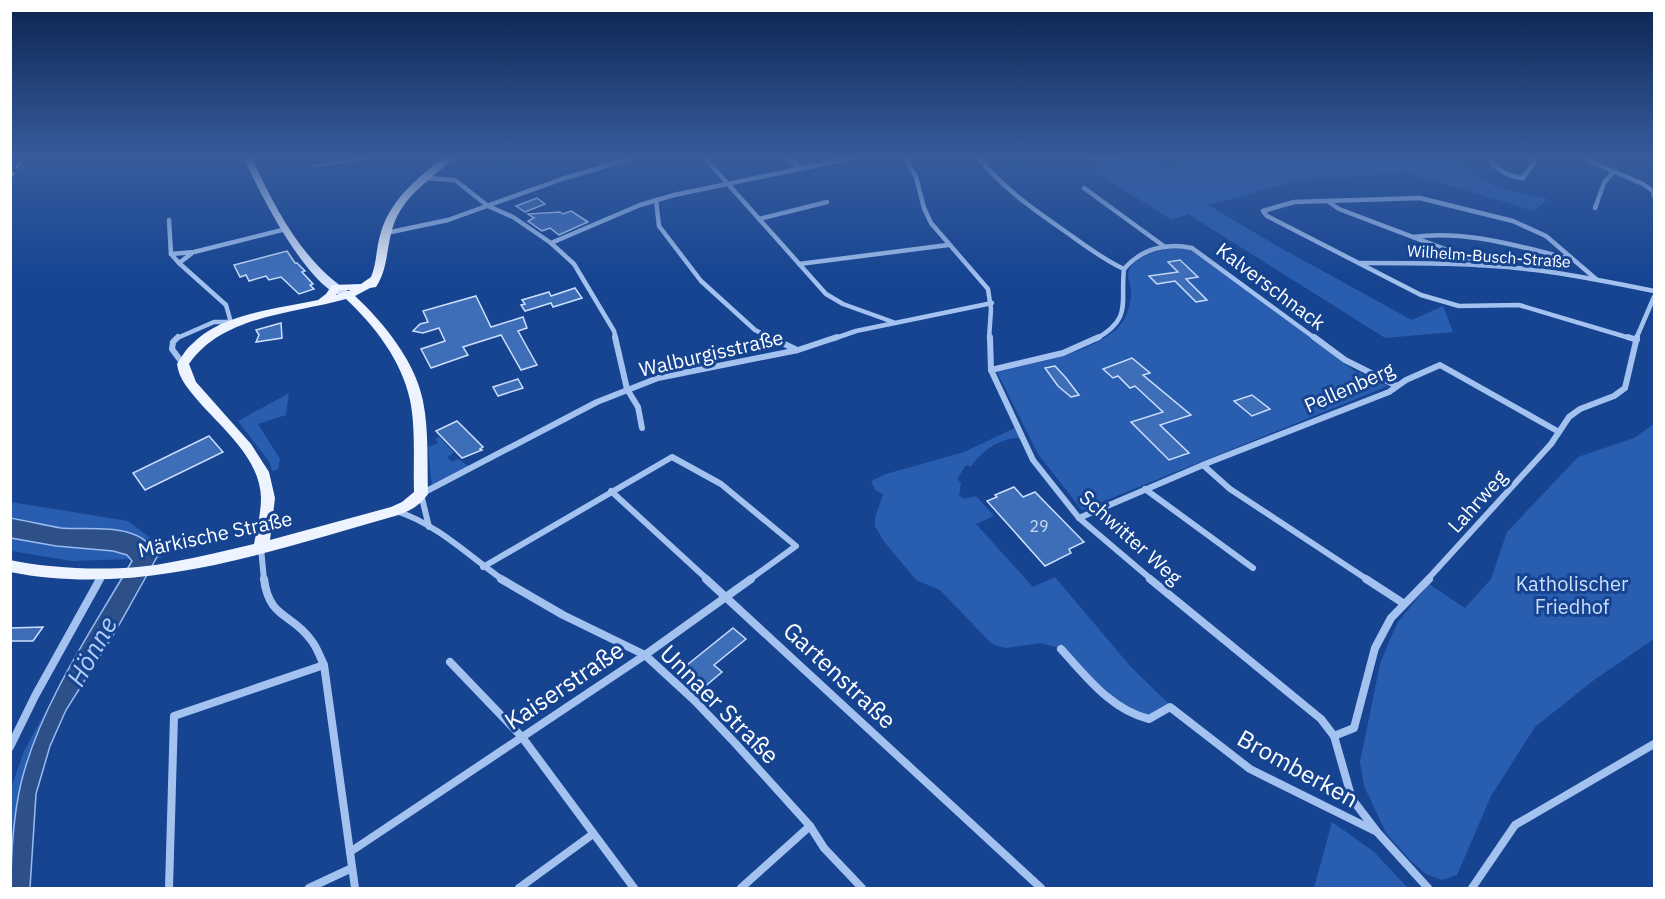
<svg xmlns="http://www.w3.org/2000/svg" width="1665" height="899" font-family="'IBM Plex Sans',sans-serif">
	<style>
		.green { fill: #295db0 }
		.water { fill: #2e5089; stroke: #96bcf3; stroke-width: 1.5 }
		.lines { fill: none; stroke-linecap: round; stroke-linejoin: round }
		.stream { stroke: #96bcf3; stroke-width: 2 }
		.building { fill: #3f6eb9; stroke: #cbdefb; stroke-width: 1.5 }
		.minor-far2 { stroke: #a4c2f0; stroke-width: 4.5 }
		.minor-far1 { stroke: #a4c2f0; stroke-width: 6 }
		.minor { stroke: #a4c2f0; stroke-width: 8 }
		.secondary { fill: #d2e1fb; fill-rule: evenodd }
		.primary { fill: #edf3ff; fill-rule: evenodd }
		.rail { stroke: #fff; stroke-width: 2; stroke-dasharray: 8 4; stroke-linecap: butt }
		.labels { text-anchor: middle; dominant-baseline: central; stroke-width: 6; stroke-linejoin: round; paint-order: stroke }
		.far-street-label { font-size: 16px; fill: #fff; stroke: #164491 }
		.number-label { font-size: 16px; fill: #cfdbee }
		.street-label { font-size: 20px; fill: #fff; stroke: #164491 }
		.park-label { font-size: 20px; fill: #cbdefb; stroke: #164491 }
		.near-street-label { font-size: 24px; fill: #fff; stroke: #164491 }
		.near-water-label { font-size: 26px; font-style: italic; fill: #b0ccf7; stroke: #164491 }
	</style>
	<rect width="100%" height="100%" fill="#164491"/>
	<g class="green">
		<polygon points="1136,156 1170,169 1210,156 1445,156 1494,186 1548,199 1534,211 1408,173 1299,180 1208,205 1279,247 1412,320 1443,306 1453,332 1385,338 1188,214 1172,220 1092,170"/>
		<path d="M1180,247L1195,251L1353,370L1388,386L1082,510L1038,454L997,372C1032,363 1097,353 1120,325C1127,317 1132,301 1131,290C1130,283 1126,275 1130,268C1138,254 1165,249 1180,247Z"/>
		<polygon points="289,393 286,415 258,424 280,459 278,469 272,471 270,463 238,421"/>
		<polygon points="1654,424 1654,639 1594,680 1535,727 1491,796 1457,875 1442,880 1426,874 1410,860 1386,833 1364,786 1360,762 1380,664 1390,639 1398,622 1429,584 1465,608 1491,579 1507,532 1578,457 1634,438"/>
		<path d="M1015,428L1020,438C1001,437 981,451 971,467L966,465L957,479L961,483L959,495L964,499L976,496L994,516L976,524L1033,587L1055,577L1130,666L1170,705L1148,717L1119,704L1062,649L1041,643L1006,648L997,646L990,642L940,590L916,580L883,540L875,526V518L883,494L875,490L871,481L886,474L964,452Z"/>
		<polygon points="440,437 454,453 447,457 452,462 458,459 470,467 432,487 428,447 438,443 435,439"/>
		<polygon points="11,502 128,521 158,544 161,558 72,561 11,551"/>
		<polygon points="52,700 21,783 14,826 11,865 11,788 24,751"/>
		<polygon points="1332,822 1373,851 1408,888 1314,888"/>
	</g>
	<path class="water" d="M10,518C27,521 44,525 61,528C90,531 143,520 157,557L115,632L66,710L50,746L36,794L30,888H11C11,853 13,818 21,783C41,703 91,632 132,561L127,555L113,551L56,546L11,538Z"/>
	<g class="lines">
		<polyline class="stream" points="315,166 380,156"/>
	</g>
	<g class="building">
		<polygon points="537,198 545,204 525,212 516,206"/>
		<polygon points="571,211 588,222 559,235 550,228 542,231 528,221 534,218 528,214 560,212 563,214"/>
		<polygon points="287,251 295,263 297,263 305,271 302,272 313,284 310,285 314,289 299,294 281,277 269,280 266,276 249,281 246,275 240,277 234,265"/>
		<polygon points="1180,260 1198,277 1186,279 1207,300 1196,302 1175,281 1157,284 1149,276 1178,272 1168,262"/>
		<polygon points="575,288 582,298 553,307 551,303 525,311 521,305 525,304 522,300 549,292 551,296"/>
		<polygon points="476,296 491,327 523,317 527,328 518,331 537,365 521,370 501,335 463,347 468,355 431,368 421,349 445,341 439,328 423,333 413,331 420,324 428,322 423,311"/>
		<polygon points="281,323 282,338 256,342 259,335 256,330"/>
		<polygon points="1132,358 1150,373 1143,375 1191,415 1160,425 1189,453 1169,460 1131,422 1163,412 1135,386 1130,388 1118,376 1113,378 1103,369"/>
		<polygon points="1055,366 1066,378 1079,395 1071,397 1058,386 1045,368"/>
		<polygon points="518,379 523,388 498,396 493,387"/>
		<polygon points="1252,395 1270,409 1252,416 1234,401"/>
		<polygon points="457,421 483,447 480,449 482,450 462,458 436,431"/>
		<polygon points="209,436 223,452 145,490 133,473"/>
		<polygon points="1014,487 1023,497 1035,492 1084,542 1069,549 1071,553 1045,566 987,501 997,497 995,495"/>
		<polygon points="43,627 33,641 10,641 10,628"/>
		<polygon points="733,628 746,639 714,665 722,672 703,688 682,669"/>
	</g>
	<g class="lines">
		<g class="minor-far2">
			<polyline points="703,156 826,294 843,304 893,322"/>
			<polyline points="785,156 800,167"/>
			<polyline points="904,156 916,177 924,208 931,223 988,289 991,309 989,339"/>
			<path d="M977,156C1002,188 1036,211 1069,234C1087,247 1104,260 1124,269C1120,303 1133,318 1096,339"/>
			<polyline points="1083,156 1106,159 1126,156"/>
			<path d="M1488,156C1493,169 1509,177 1523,178L1535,161L1530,156"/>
			<polyline points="1578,156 1643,184 1653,191 1654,196"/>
			<polyline points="423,178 455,180 488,206 513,217 551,243 574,264 614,331 616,339"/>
			<polyline points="1084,188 1165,247"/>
			<polyline points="656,200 659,226 701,281 755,330 773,339"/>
			<polyline points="1329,202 1339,209 1471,259 1479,265"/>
			<polyline points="1595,208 1604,183 1614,171"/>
			<polyline points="759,219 827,202"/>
			<polyline points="169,220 171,254 179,263"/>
			<polyline points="386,233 448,220 562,179 639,156"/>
			<path d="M1413,237C1467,230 1516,246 1568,258"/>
			<polyline points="551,243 640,205 674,195 861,156"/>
			<polyline points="171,254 194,252 286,229"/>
			<polyline points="191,254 179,263 226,305 230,319"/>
			<path d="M1360,263C1419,263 1477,263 1536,270C1575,275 1615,283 1654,291"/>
			<polyline points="799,264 948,245"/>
			<path d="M1124,269C1141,249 1167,242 1192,248L1316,339"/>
			<polyline points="1596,279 1546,236 1513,221 1420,198 1294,202 1263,211 1267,216 1421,295 1459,306 1519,305 1633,339"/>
			<polyline points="175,339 214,322 237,322"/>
			<polyline points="833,339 856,331 992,303"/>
			<polyline points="1636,339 1654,297"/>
		</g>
		<g class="minor-far1">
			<polyline points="178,337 173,342 172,349 183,364"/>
			<polyline points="615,337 627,389 638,407 642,428"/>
			<polyline points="770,337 797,350"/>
			<polyline points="990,337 991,370 1033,460 1079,518 1152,580"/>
			<polyline points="1314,337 1345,360 1397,386"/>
			<polyline points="1628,337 1637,340"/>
			<polyline points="991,370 1063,353 1099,337"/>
			<polyline points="1203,465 1230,489 1368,580"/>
			<polyline points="1145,489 1253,568"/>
			<polyline points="611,491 708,580"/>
			<path d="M396,511C437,524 469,556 503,580"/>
			<polyline points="1079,518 1210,462 1389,392 1406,380 1440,365 1559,432"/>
			<polyline points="429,527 421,494 597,402 658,378 798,350 837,337"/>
			<polyline points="261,548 264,580"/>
			<polyline points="483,567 672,457 721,484 796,546 749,580"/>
			<polyline points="100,580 103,574"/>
			<polyline points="1427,580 1551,444 1569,417 1580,409 1614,396 1625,388 1637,337"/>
		</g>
		<g class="minor">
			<path d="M264,579C269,619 292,613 311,640C317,647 320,657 324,665L355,888"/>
			<polyline points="501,579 563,615 645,655 694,700 735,743 810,826 824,848 862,888"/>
			<polyline points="706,579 1041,888"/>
			<polyline points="1150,579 1321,719 1334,736 1352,799 1378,833 1428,888"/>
			<polyline points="1366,579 1403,603"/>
			<path d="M1061,649C1086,676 1111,710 1149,719L1170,707L1250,769L1375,831"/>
			<polyline points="450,662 522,737 634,888"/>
			<polyline points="1334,736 1354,728 1375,648 1391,618 1429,579"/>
			<polyline points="10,747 35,696 100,579"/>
			<polyline points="350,852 645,655 751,579"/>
			<polyline points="169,888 174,716 324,665"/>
			<polyline points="309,888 352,868"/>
			<polyline points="519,888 593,834"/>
			<polyline points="741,888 810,826"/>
			<polyline points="1472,888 1515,825 1654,744"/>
		</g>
		<path class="secondary" d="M243,156H251C275,208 302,262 351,293V297C313,302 256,186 243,156Z"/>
		<path class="primary" d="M446,156H455C434,178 408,191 395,221C386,243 389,268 376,287L370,288L355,296C384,323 415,361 423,401C429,431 427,463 428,494C420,506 408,512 395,516C271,551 141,598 10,572V560C58,570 125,572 172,562C200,557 227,550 254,544C257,529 261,513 261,498C260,459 224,430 200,403C190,391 179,380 177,364C181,358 185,350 191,345C221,313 277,309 318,300L326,294L332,285L361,284L371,277C377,263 376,247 381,232C391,199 419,176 446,156ZM339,290H351L336,295ZM346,299C374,325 402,361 410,400C416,430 413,462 414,492L402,502L391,507L270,540L275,498L269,472L251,444L196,382L189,364C223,315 293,314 346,299Z"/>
		<polyline class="rail" points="10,179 24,156"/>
	</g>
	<linearGradient id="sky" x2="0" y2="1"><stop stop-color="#0c2550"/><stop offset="0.56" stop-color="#365c9d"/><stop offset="1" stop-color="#365c9d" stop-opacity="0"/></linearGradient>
	<rect width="1665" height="281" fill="url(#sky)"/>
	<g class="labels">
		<g class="far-street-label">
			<text transform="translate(1489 256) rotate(4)">Wilhelm-Busch-Straße</text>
		</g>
		<g class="number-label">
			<text x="1039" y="526">29</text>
		</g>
		<g class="street-label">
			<text transform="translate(1271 286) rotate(37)">Kalverschnack</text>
			<text transform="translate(711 353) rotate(-13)">Walburgisstraße</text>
			<text transform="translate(1349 387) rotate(-24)">Pellenberg</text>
			<text transform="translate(1477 501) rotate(-48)">Lahrweg</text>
			<text transform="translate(215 534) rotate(-12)">Märkische Straße</text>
			<text transform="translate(1131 537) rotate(42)">Schwitter Weg</text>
		</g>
		<g class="park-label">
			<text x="1572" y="583">Katholischer<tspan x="1572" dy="23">Friedhof</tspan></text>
		</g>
		<g class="near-street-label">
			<text transform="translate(840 675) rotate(43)">Gartenstraße</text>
			<text transform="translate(564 685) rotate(-34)">Kaiserstraße</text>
			<text transform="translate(720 704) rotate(45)">Unnaer Straße</text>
			<text transform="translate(1298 768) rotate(29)">Bromberken</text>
		</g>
		<g class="near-water-label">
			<text transform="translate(91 651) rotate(-61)">Hönne</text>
		</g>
	</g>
	<rect width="1665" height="899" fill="none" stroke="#ffffff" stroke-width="24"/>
</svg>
